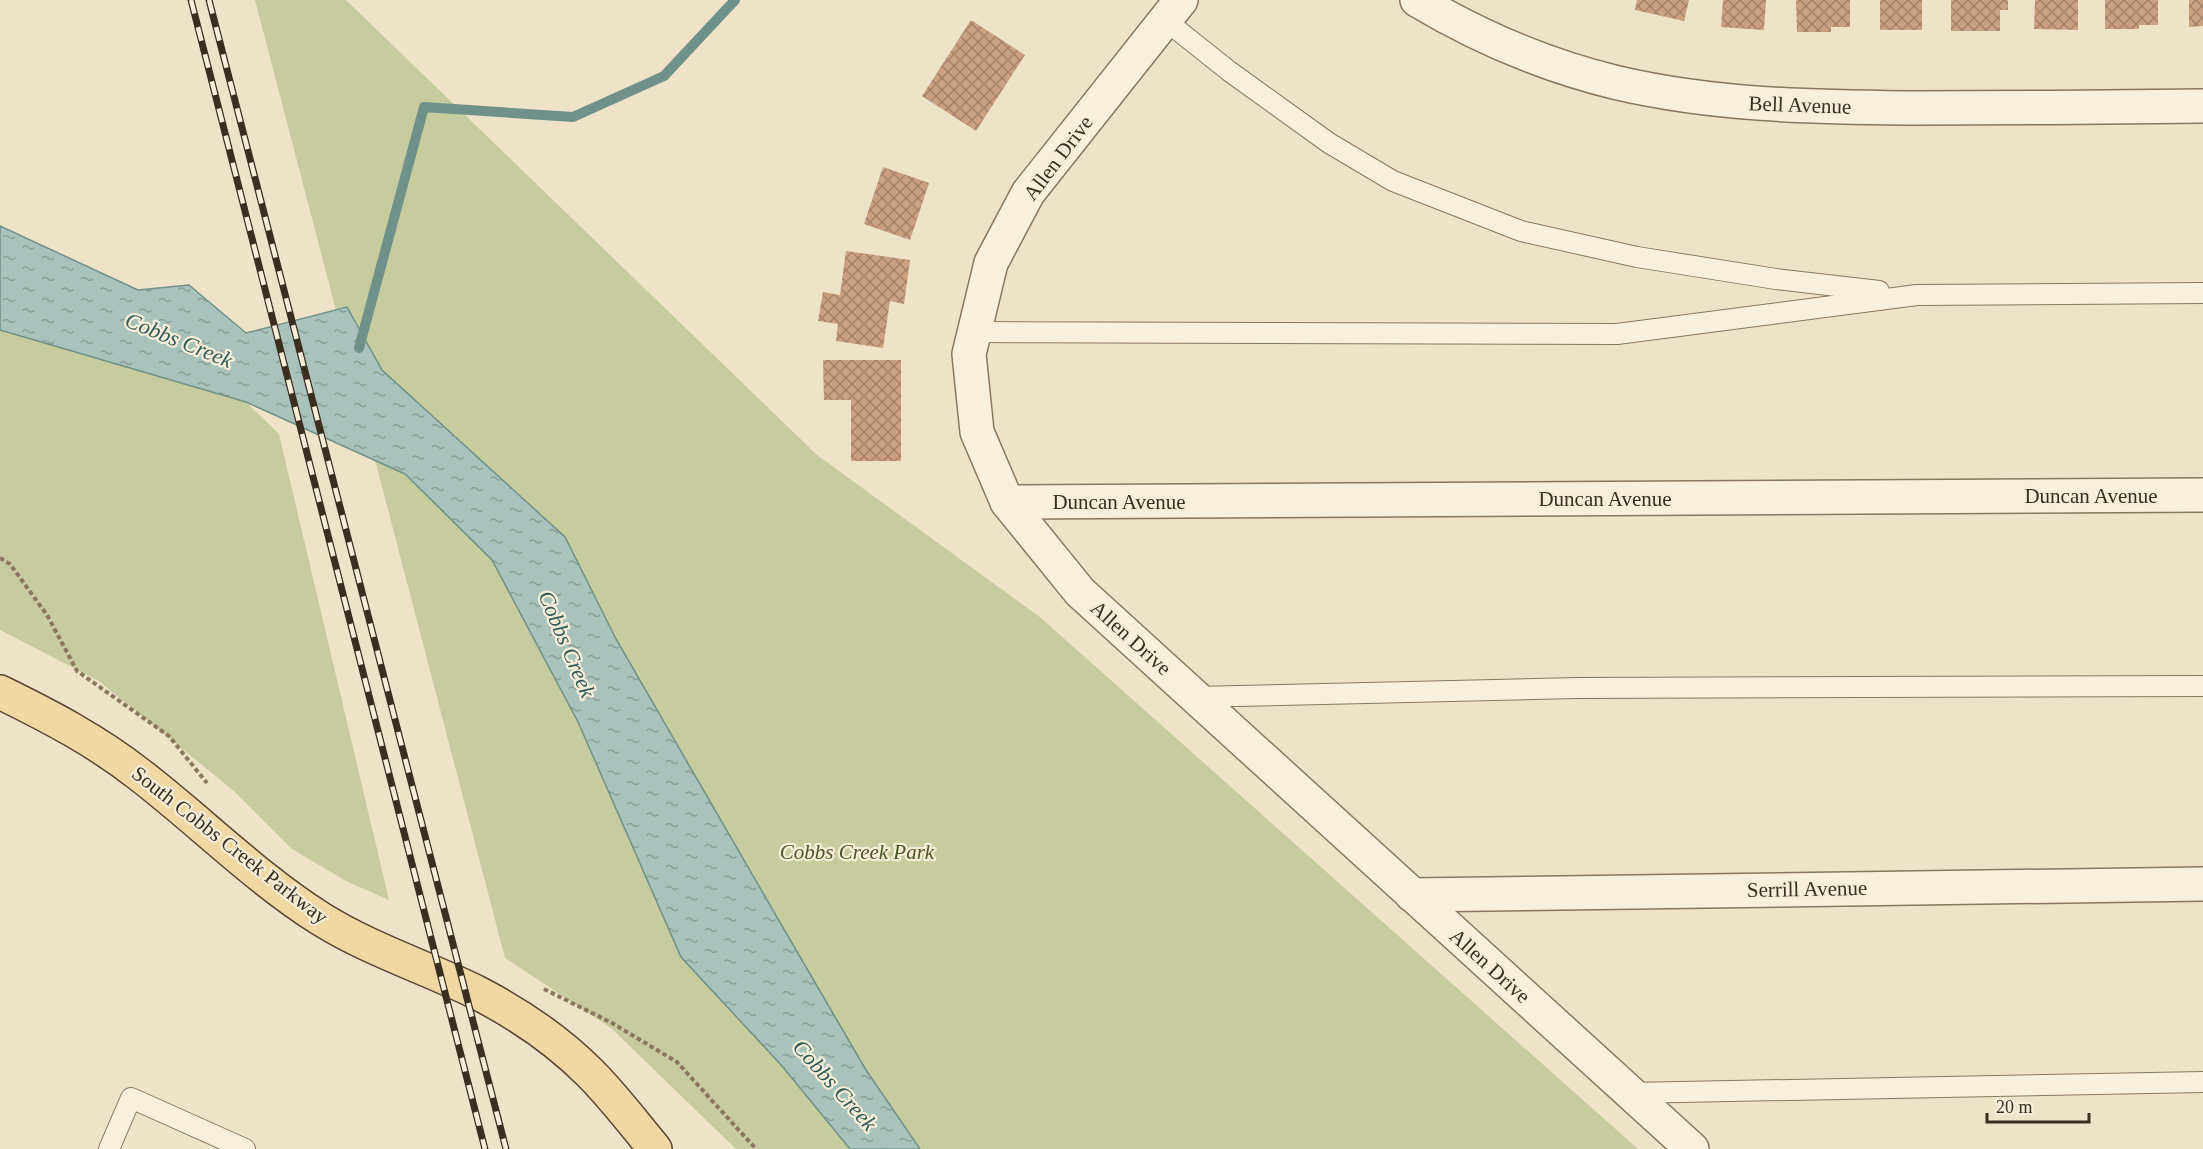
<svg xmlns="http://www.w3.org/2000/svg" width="2203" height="1149" font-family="Georgia,serif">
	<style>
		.green { fill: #c6cc9d }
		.water { fill: url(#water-ripples); stroke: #709189; stroke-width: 1.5 }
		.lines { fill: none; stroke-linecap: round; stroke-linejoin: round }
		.stream { stroke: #709189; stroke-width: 10 }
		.building { fill: url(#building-cross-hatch) }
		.service-casing { stroke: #8a765e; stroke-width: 22 }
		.minor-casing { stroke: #8a765e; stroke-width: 36 }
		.primary-casing { stroke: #584432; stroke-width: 36 }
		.path { stroke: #8a765e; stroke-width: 4; stroke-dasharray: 4.5 3; stroke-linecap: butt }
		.service { stroke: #f8f0dc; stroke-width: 20 }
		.minor { stroke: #f8f0dc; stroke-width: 33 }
		.primary { stroke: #efd8a3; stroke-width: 33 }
		.rail-casing { stroke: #3b2e21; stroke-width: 7 }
		.rail { stroke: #f5edd8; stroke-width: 4.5; stroke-dasharray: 14; stroke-linecap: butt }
		.labels { text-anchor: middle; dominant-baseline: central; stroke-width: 4.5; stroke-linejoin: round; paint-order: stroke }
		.street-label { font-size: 21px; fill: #3b2e21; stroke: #f5edd8 }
		.park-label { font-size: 21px; font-style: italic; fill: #4a5628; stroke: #f5edd8 }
		.water-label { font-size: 22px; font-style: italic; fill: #315a58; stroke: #f5edd8 }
	</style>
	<defs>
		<pattern id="water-ripples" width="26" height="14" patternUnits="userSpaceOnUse" patternTransform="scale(1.5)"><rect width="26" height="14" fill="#a9c2bb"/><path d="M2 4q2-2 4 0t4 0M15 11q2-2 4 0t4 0" fill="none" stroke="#8b9e98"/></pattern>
		<pattern id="building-cross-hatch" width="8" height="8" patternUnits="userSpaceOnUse" patternTransform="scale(1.5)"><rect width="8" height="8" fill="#cba080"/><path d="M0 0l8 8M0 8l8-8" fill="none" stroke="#a68368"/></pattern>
	</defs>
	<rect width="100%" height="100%" fill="#eee3c9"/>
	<g class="green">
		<polygon points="255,0 346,0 817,455 1041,618 1638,1149 736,1149 611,1028 505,958"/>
		<polygon points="0,330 246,402 279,434 389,900 346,881 292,849 234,791 99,681 0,630"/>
	</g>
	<polygon class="water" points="0,226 138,290 189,285 246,333 347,307 382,370 565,537 616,639 778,919 866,1070 920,1149 850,1149 782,1066 681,957 578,722 492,560 405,474 246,402 0,330"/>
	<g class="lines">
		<polyline class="stream" points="359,348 424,107 573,117 664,76 735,0"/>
	</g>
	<g class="building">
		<polygon points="1637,0 1689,0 1684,21 1635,10"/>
		<polygon points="1723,0 1766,0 1764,30 1721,27"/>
		<polygon points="1796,0 1850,0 1850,27 1831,27 1831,32 1797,32"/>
		<rect x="1880" y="0" width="42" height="30"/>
		<polygon points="1951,0 2008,0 2008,10 2000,10 2000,31 1951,31"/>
		<polygon points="2035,0 2078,0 2078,30 2034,29"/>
		<polygon points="2105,0 2158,0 2158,25 2139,25 2139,29 2105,29"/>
		<polygon points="2189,0 2203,0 2203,26 2189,27"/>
		<polygon points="971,20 1025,55 976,131 922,96"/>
		<polygon points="883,167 929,183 910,240 864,224"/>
		<polygon points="846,251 910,260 904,304 890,301 883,348 836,341 838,324 818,321 823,292 840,295"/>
		<polygon points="823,360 901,360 901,461 851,461 851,400 824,400"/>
	</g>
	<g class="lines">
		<defs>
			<g id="service">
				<polyline points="1165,20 1229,71 1329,143 1393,181 1521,231 1637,257 1776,279 1879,291"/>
				<polyline points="975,332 1617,334 1917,295 2203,293"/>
				<polyline points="1195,697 1577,688 2203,686"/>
				<polyline points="1630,1093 2203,1082"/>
				<polyline points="109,1149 131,1098 245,1149"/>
			</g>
			<g id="minor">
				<polyline points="1181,0 1028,193 991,263 969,354 977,432 1007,502 1080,592 1692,1149"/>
				<path d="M1417,0C1479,37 1547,66 1618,83C1713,105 1810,107 1907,108C2006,108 2104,107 2203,106"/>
				<polyline points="1007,502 2203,495"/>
				<polyline points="1412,895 2203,884"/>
			</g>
			<path id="primary" d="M0,692C49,716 97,741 140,775C201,822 256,878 321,919C369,949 425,967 476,992C517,1013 558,1041 590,1073C614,1097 634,1124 655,1149"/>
		</defs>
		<use href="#service" class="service-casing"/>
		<use href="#minor" class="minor-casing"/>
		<use href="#primary" class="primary-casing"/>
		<g class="path">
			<polyline points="0,558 10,564 47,615 77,671 169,736 207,783"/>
			<polyline points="544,989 612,1023 677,1062 756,1149"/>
		</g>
		<use href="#service" class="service"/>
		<use href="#minor" class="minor"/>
		<use href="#primary" class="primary"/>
		<defs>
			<g id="rail">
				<polyline points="191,0 485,1149"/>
				<polyline points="209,0 506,1149"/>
			</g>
		</defs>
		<use href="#rail" class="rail-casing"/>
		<use href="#rail" class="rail"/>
	</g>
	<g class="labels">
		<g class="street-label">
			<text transform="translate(1800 105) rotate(2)">Bell Avenue</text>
			<text transform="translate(1058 158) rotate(-53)">Allen Drive</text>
			<text x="2091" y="496">Duncan Avenue</text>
			<text x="1605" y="499">Duncan Avenue</text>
			<text x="1119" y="502">Duncan Avenue</text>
			<text transform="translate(1131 638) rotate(42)">Allen Drive</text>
			<text transform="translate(230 845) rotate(38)">South Cobbs Creek Parkway</text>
			<text transform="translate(1807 889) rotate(-1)">Serrill Avenue</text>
			<text transform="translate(1490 966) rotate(42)">Allen Drive</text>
		</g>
		<g class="park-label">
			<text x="857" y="852">Cobbs Creek Park</text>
		</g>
		<g class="water-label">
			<text transform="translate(179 340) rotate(22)">Cobbs Creek</text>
			<text transform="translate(567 644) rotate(67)">Cobbs Creek</text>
			<text transform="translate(835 1085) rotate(48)">Cobbs Creek</text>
		</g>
	</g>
	<path d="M1987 1113v9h102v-9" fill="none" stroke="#3b2e21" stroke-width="3"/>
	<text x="1996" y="1113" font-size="18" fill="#3b2e21" stroke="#f5edd8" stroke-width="4.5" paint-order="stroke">20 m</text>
</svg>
